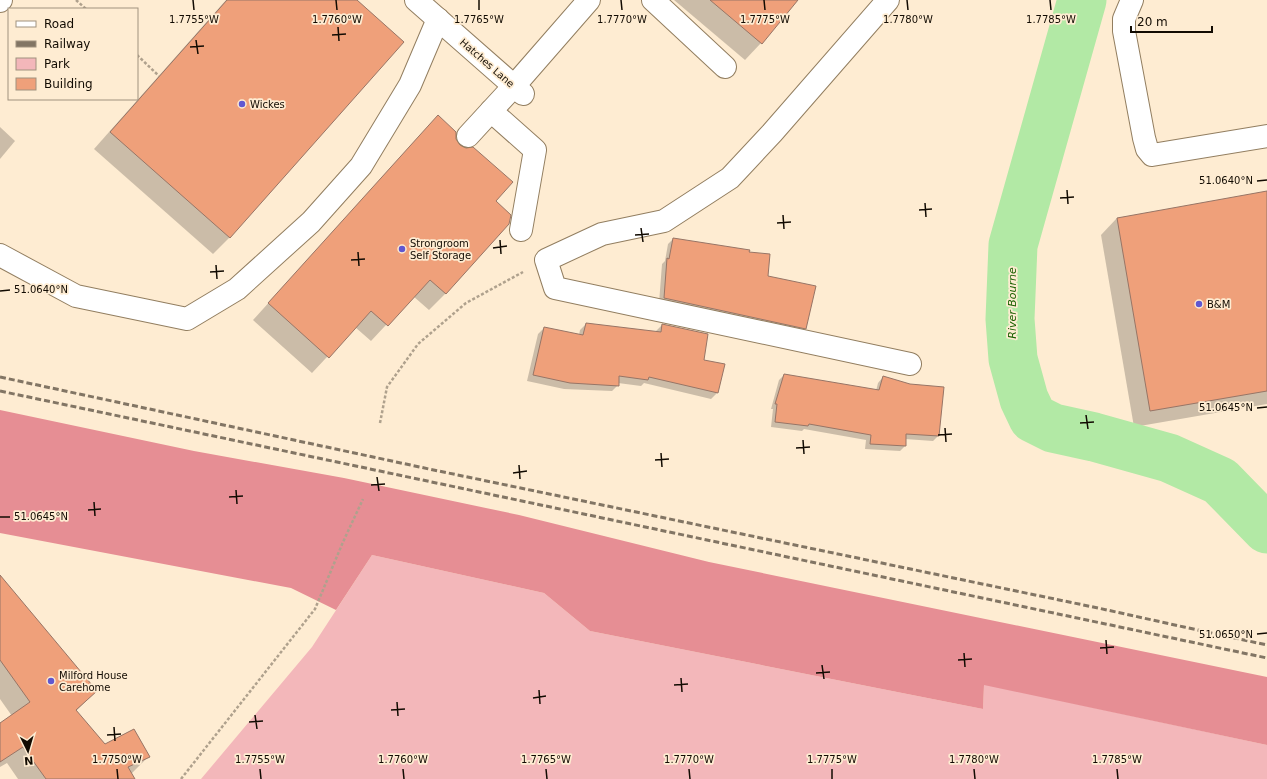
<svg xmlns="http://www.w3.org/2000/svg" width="1267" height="779" font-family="'DejaVu Sans',sans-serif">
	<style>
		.green { fill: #f3b7ba }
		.forest { fill: #e68e94 }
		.shadow { fill: #0003 }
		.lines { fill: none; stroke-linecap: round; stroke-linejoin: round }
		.river { stroke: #b2e9a5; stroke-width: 49 }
		.building { fill: #efa07a; stroke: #977566 }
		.minor-casing { stroke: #927e60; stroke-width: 24 }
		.path { stroke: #afa18d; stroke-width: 2.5; stroke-dasharray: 3 2; stroke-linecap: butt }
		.minor { stroke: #fff; stroke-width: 22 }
		.rail { stroke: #827564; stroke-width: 3; stroke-dasharray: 6 3; stroke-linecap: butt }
		.ticks { fill: none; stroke: #120b02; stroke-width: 1.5 }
		.poi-dot { fill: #6057d0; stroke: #feecd2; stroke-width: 1.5 }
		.labels { text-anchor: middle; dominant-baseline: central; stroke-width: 3.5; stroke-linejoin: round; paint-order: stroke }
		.street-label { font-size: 10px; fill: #120b02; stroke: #feecd2 }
		.poi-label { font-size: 10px; fill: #120b02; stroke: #feecd2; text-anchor: start }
		.water-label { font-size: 11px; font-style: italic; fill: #1b6100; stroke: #feecd2 }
		.ticks-label { font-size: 10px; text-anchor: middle; fill: #120b02; stroke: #feecd2; stroke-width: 3.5; stroke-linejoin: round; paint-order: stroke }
	</style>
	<rect width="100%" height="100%" fill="#feecd2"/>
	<polygon class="green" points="372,555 544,593 590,631 983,709 984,684 1267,745 1267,779 201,779 312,647"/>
	<polygon class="forest" points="0,410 194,451 344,478 519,515 709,562 1267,677 1267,745 984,685 983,709 590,631 544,593 372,555 336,610 291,588 0,533"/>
	<g class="shadow">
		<polygon points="226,0 356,0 403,42 229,238 213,254 94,149"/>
		<polygon points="674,0 797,0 761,43 745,60"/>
		<polygon points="0,127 15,141 0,159"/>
		<polygon points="422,133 455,140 508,224 445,294 429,310 413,296 371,341 355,327 312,373 253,320"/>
		<polygon points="1267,193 1267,404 1134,427 1101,235 1117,218"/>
		<polygon points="673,239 748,253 767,276 805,328 800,334 659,303 662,264 665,261 668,244"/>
		<polygon points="586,324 656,333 656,331 662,325 707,334 703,361 717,393 711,399 644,383 641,386 618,383 618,385 612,391 564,389 527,381 538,334 544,328 579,335 580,330"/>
		<polygon points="784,375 876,391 878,383 883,377 938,436 933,441 905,439 905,446 900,451 865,449 866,440 804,429 802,431 771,427 773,409 771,409 779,380"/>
		<polygon points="0,586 96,691 76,711 105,745 148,757 131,774 133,779 18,779 7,763 0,767 0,724 12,716 0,699"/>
	</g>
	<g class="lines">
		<polyline class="river" points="1082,0 1013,245 1010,319 1013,359 1024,399 1033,418 1053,428 1094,437 1169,458 1220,481 1267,529"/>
	</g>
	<g class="building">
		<polygon points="227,0 357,0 404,42 230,238 110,132"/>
		<polygon points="710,0 798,0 762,44"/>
		<polygon points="438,115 456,132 456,139 460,145 466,148 473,147 513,182 496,201 511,215 509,224 446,294 430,280 388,326 371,311 329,358 268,303"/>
		<polygon points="1267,191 1267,391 1150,411 1117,218"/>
		<polygon points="673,238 750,250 749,252 770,254 768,276 816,286 806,329 664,298 667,258 669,259"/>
		<polygon points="586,323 661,332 662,324 708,334 704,360 725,364 718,393 649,377 648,380 619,376 619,386 570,383 533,375 544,327 583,335"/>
		<polygon points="784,374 879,390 883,376 910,384 944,387 939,436 906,434 906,446 870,444 871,435 809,424 808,426 775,422 777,404 775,404"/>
		<polygon points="0,575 97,691 76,710 105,744 134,729 150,757 128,767 135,779 46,779 23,747 0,762 0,723 30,702 0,660"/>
	</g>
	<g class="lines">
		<defs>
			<g id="minor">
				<polyline points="416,0 523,94"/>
				<polyline points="653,0 725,67"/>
				<polyline points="888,0 772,133 730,178 664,221 602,234 546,260 555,288 910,364"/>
				<polyline points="1132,0 1124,19 1124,31 1144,138 1147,149 1152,155 1267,136"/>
				<polyline points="0,1 1,0"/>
				<polyline points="491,111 535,150 521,230"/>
				<polyline points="468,136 514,86 589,0"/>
				<polyline points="0,255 76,296 187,319 237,289 311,222 361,166 410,85 438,19"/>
			</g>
		</defs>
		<use href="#minor" class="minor-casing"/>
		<g class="path">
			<polyline points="76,0 86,9"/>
			<polyline points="137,55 159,76"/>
			<polyline points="380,423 387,387 418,344 466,303 523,272"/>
			<polyline points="181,779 315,609 343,542 363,499"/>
		</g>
		<use href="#minor" class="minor"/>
		<g class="rail">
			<polyline points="0,377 429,469 1098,608 1184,627 1267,645"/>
			<polyline points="0,391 1267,658"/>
		</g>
	</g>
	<path class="ticks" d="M193,0L194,10M336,0L337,10M479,0V10M621,0L622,10M764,0L765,10M907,0L908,10M1050,0L1051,10M338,27L339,41M332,35L346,34M196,40L198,54M190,47L204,46M1257,181L1267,180M1067,190L1068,204M1060,198L1074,197M925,203L926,217M919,210L932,209M783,215L784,229M777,223L791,222M641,228L643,242M635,235L649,234M500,240L501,254M493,248L507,246M358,252L359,266M351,260L365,259M216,265L217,279M210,272L224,271M0,291L10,290M1257,408L1267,407M1086,415L1088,429M1080,423L1094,422M945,428L946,442M938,435L952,434M803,440L804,454M796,448L810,447M661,453L662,467M655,460L669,459M519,465L520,479M513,473L527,471M377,477L379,491M371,485L385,484M236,490L237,504M229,497L243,496M94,502L95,516M88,510L101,509M0,517H10M1257,634L1267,633M1106,640L1107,654M1100,648L1114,647M964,653L965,667M958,660L972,659M822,665L824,679M816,673L830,672M681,678L682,692M674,685L688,684M539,690L540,704M533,698L546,696M397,702L398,716M391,710L405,709M255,715L257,729M249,722L263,721M114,727L115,741M107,735L121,734M117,769L118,779M260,769L261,779M403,769L404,779M546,769L547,779M689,769L690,779M832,769V779M974,769L975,779M1117,769L1118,779"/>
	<g class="poi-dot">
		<circle cx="242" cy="104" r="4"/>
		<circle cx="402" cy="249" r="4"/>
		<circle cx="1199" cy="304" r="4"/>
		<circle cx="51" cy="681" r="4"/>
	</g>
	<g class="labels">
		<g class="street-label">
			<text transform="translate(487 63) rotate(41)">Hatches Lane</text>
		</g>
		<g class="poi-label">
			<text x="250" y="104">Wickes</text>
			<text x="410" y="243">Strongroom<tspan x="410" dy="12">Self Storage</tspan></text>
			<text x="1207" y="304">B&amp;M</text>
			<text x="59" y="675">Milford House<tspan x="59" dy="12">Carehome</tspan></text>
		</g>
		<g class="water-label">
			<text transform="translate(1012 303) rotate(-90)">River Bourne</text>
		</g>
	</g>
	<g class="ticks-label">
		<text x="194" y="23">1.7755°W</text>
		<text x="337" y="23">1.7760°W</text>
		<text x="479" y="23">1.7765°W</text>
		<text x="622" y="23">1.7770°W</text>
		<text x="765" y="23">1.7775°W</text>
		<text x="908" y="23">1.7780°W</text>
		<text x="1051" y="23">1.7785°W</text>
		<text x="1226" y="184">51.0640°N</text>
		<text x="41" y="293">51.0640°N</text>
		<text x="1226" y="411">51.0645°N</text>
		<text x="41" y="520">51.0645°N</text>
		<text x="1226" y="638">51.0650°N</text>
		<text x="117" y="763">1.7750°W</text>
		<text x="260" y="763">1.7755°W</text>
		<text x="403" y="763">1.7760°W</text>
		<text x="546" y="763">1.7765°W</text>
		<text x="689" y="763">1.7770°W</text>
		<text x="832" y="763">1.7775°W</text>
		<text x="974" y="763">1.7780°W</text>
		<text x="1117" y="763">1.7785°W</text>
	</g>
	<rect x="8" y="8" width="130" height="92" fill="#feecd2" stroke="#a0927f"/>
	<rect x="16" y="21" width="20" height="6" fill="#ffffff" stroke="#a0927f"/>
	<text x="44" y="28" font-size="12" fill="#120b02">Road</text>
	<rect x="16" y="41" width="20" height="6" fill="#827564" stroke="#a0927f"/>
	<text x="44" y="48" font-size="12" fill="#120b02">Railway</text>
	<rect x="16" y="58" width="20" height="12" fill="#f3b7ba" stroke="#a0927f"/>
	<text x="44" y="68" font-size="12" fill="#120b02">Park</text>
	<rect x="16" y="78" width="20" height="12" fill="#efa07a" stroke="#a0927f"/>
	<text x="44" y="88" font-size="12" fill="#120b02">Building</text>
	<g transform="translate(28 751) rotate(175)" stroke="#feecd2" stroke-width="3" paint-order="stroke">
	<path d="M0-3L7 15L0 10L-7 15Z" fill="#120b02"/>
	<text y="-6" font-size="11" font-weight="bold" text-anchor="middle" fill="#120b02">N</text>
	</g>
	<path d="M1131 26v6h81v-6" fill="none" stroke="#120b02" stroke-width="2"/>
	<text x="1137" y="26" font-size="12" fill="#120b02" stroke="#feecd2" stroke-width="3" paint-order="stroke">20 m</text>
</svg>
